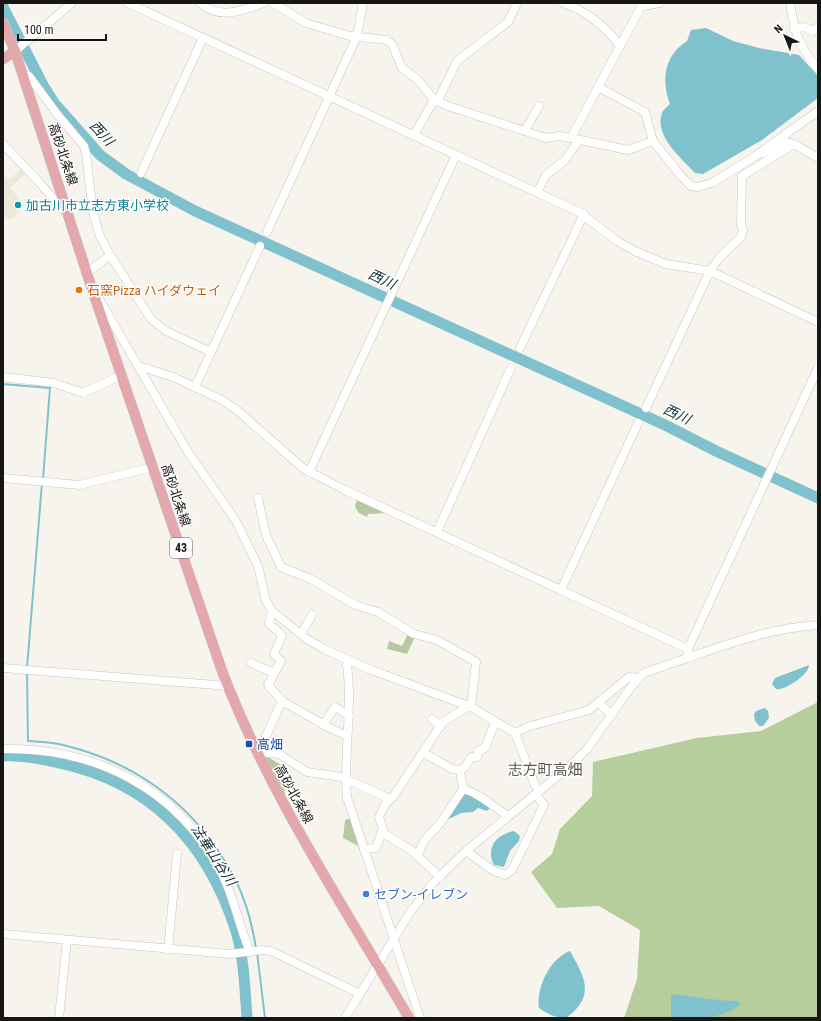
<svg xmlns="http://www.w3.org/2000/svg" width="821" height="1021" font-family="'Roboto Condensed','Noto Sans JP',sans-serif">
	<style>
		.built { fill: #ede8da }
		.green { fill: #b7c8a5 }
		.forest { fill: #b6cd9c }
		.water { fill: #7fc2ce }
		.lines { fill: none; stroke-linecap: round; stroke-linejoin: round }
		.stream { stroke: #7fc2ce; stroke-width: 2 }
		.river { stroke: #7fc2ce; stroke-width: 11 }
		.minor-casing { stroke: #c7c5bf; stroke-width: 9 }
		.major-casing { stroke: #d1d0d0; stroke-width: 11 }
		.minor { stroke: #fff; stroke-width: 8 }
		.major { stroke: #e3a8ab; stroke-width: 10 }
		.culture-dot { fill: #0f9aa8; stroke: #fff; stroke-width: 1.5 }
		.food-dot { fill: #e8710a; stroke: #fff; stroke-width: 1.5 }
		.transit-dot { fill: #1a4fb4; stroke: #fff; stroke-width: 1.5 }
		.shop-dot { fill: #3f7fe0; stroke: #fff; stroke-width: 1.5 }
		.labels { text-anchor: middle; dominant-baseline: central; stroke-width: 3; stroke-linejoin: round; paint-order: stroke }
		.shield { fill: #fff; stroke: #5d5c5a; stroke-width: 1 }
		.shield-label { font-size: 12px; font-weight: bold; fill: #171614 }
		.street-label { font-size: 13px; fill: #171614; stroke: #fff }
		.culture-label { font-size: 13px; fill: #0d838f; stroke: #fff; text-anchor: start }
		.food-label { font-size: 13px; fill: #c56008; stroke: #fff; text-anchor: start }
		.transit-label { font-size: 13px; fill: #164399; stroke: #fff; text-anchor: start }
		.shop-label { font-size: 13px; fill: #366cbe; stroke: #fff; text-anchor: start }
		.water-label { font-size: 14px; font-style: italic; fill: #0d2f35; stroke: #fff }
		.quarter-label { font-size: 15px; fill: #5a5853; stroke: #fff }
	</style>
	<rect width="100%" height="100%" fill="#f7f4ee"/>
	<polygon class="built" points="21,169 26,173 10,188 25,205 10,220 3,215 3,174 9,180"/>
	<g class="green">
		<polygon points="357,499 388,513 368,514 367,517 359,513 355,507"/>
		<polygon points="408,634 415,637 407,654 387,649 389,641 402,646"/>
		<polygon points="263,754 281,765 284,780 285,796"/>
		<polygon points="352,818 360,847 343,838 345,820"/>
	</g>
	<polygon class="forest" points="818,702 818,1018 624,1018 637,979 640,930 599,906 557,908 531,872 552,854 560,829 592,796 593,762 697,738 761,731"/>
	<g class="water">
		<path d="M706,28L733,41L759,48L799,55L818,76V98L762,140L703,174L695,173C681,158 654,136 662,113C663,110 668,106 670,104C661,81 664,55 687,41L691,30Z"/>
		<path d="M809,665C809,675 784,691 776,689L772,684L775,678Z"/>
		<polygon points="765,708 768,711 769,718 763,726 759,726 755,721 754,714 756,711"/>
		<polygon points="463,792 488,805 490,808 487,811 478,808 473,812 461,813 449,819 447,818"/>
		<path d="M514,831L520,836L519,841L510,851L504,867L494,865C485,847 497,834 514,831Z"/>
		<path d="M570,951C585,978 596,996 566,1018C556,1018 547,1014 539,1008C536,988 550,958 570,951Z"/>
		<path d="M671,994C694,996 715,1001 738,1001L741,1004C719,1021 698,1018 671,1018Z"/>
	</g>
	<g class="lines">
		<g class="stream">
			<polyline points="3,384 50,388 43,479"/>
			<polyline points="27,668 42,483"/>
			<path d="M27,673L28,741C40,742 54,742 67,746C131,762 185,799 221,855C229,868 237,881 242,895C249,912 253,930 256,948"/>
			<polyline points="257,952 265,1018"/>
		</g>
		<g class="river">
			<polyline points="3,7 44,87 55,104 100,155 126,174 195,211 665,425 716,451 818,498"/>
			<path d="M3,756C22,755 41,759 60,763C152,783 208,843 236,931C244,958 245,990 247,1018"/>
		</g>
		<defs>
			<g id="minor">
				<polyline points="128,3 579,212 617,241 637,252 666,264 710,271 818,322"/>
				<path d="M200,3C220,20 241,11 264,3"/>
				<polyline points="273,3 306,23 350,36 387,40 392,44 402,68 418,80 434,100 448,106 546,138 559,136 571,138 628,150 653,141"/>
				<path d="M563,3C586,11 606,27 620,46"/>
				<path d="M790,3C795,35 798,44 818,69"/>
				<polyline points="643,6 660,3"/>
				<polyline points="794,29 804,27 813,31 818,27"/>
				<polyline points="15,51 72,3"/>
				<polyline points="24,77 29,76 57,114 84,146 86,153 93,213 100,236 110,255 151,319 166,331 211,352"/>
				<polyline points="598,87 645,112 653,141 681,176 691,186 697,187 712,183 754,157 818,111"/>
				<polyline points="525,130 539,106"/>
				<polyline points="414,135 434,100 439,98 457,61 508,22 517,3"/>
				<polyline points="571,138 643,3"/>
				<polyline points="3,144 40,183 61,208 64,210 68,209"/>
				<polyline points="764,153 787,142 794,144 818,158"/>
				<polyline points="141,173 203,38"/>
				<polyline points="538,191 546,175 565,160 579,140"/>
				<polyline points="267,232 357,36 363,3"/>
				<polyline points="87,273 110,255"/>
				<polyline points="95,292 188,452 236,521 258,566 266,601 272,611 307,639 324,649 369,669 471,707 515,733 527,727 589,710 629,677 638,678"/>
				<polyline points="520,348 584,214"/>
				<polyline points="139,366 173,377 222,400 238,411 304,469 345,490 688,649"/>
				<polyline points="3,377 54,383 83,393 122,375"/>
				<polyline points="195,387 260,246"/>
				<polyline points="646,408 710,271 720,257 741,237 743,230 741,224 742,176 794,144"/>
				<polyline points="309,472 456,155"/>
				<polyline points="3,478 79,485 153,467"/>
				<polyline points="258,498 266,535 281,567 311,579 355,605 378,612 414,634 437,640 476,662 471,707"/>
				<polyline points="437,532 511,368"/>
				<polyline points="561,590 638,423"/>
				<polyline points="272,611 269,624 279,632 282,636 274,654 281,661 268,685 282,701"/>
				<polyline points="301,634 312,615"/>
				<path d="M687,658C730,643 772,628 818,625"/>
				<path d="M346,659C354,705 343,751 347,797L420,1018"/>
				<polyline points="251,663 274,673"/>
				<polyline points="3,668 228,686"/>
				<polyline points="599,703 612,715"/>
				<polyline points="432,719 441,726"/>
				<polyline points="323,725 335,707 349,716"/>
				<polyline points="515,733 535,785 540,790"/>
				<path d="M3,749C95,747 178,789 221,872C234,897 239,926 250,952"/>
				<polyline points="256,752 279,754 307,772 342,777 390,799"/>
				<polyline points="256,752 262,749 266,736 282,701 328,727 347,736"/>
				<polyline points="424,753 452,769 460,770 466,766 471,757 477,757 478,751 485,748 495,722"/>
				<polyline points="460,770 463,789"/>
				<polyline points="382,832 412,851 440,877"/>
				<polyline points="364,849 376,848 383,829 379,817 386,803 393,797 443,722 469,706"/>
				<polyline points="466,851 492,870 505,875 512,870 544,805 535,794"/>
				<path d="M417,856L424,841L441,822L463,789C481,794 492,806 508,816"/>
				<polyline points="3,934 230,954 262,950 271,951 360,994"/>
				<polyline points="168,950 177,854"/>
				<polyline points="59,1018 67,940"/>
				<polyline points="345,1018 411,911 434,882 466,851 570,766 587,749 631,687 644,673 687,658 688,649 818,368"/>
			</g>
			<g id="major">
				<path d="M3,23L15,51L91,286L222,671C269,794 343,905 409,1018"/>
				<polyline points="3,59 15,51"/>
			</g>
		</defs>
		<use href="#minor" class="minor-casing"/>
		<use href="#major" class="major-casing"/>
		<use href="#minor" class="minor"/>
		<use href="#major" class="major"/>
	</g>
	<circle class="culture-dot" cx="18" cy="205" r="4"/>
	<circle class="food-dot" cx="79" cy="290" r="4"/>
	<rect class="transit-dot" x="245" y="740" width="8" height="8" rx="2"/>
	<circle class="shop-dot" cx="366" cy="894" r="4"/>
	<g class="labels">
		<rect class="shield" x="170" y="538" width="22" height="20" rx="3"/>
		<g class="shield-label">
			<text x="181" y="548">43</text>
		</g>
		<g class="street-label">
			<text transform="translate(63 154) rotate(71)">高砂北条線</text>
			<text transform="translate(176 495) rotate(71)">高砂北条線</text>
			<text transform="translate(294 794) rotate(61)">高砂北条線</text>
		</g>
		<g class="culture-label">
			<text x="26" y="205">加古川市立志方東小学校</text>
		</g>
		<g class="food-label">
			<text x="87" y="290">石窯Pizza ハイダウェイ</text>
		</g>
		<g class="transit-label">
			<text x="257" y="744">高畑</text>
		</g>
		<g class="shop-label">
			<text x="374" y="894">セブン-イレブン</text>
		</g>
		<g class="water-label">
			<text transform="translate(102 133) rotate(47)">西川</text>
			<text transform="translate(382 279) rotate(25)">西川</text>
			<text transform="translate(677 414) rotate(25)">西川</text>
			<text transform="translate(214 855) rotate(57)">法華山谷川</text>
		</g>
		<g class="quarter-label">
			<text x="545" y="770">志方町高畑</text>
		</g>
	</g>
	<rect width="821" height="1021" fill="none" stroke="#171614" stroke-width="8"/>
	<g transform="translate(785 36) rotate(317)" stroke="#ffffff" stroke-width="3" paint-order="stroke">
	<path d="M0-3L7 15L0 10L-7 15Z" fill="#171614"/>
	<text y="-6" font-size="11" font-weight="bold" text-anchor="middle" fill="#171614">N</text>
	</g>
	<path d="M18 34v6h88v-6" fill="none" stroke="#171614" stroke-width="2"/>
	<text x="24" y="34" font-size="12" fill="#171614" stroke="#ffffff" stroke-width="3" paint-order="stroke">100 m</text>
</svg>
